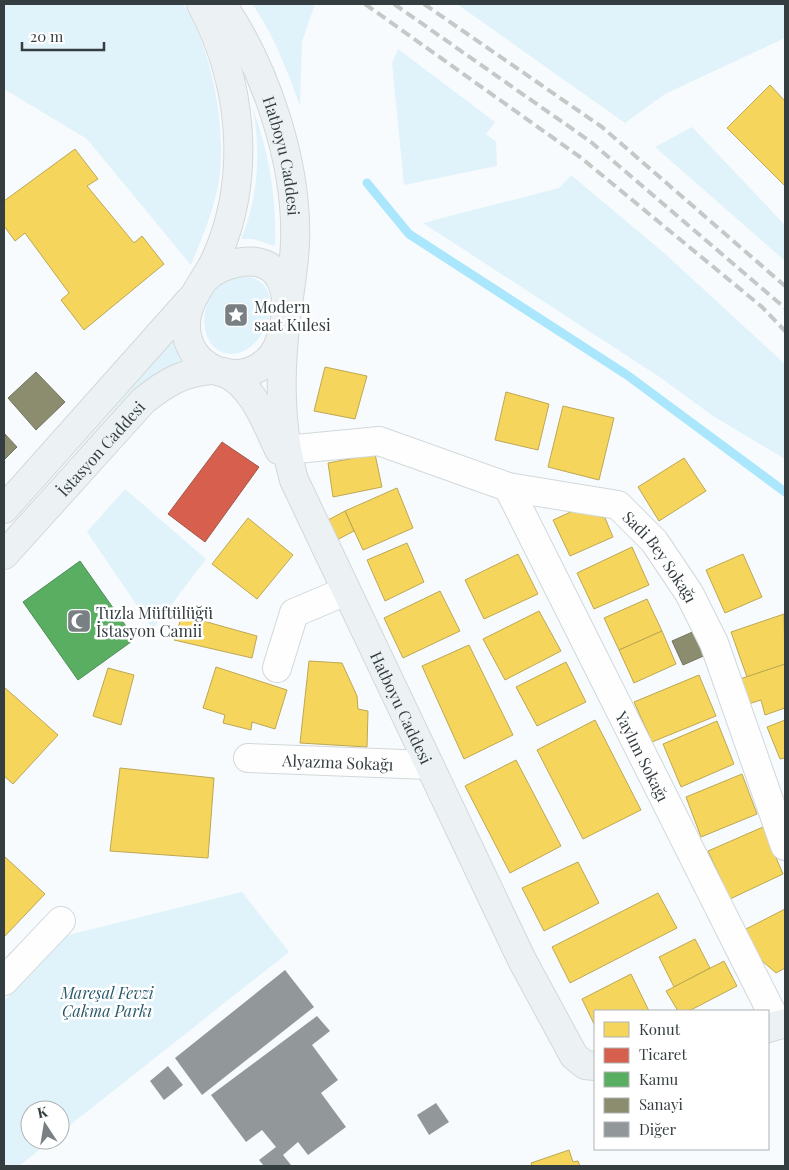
<svg xmlns="http://www.w3.org/2000/svg" width="789" height="1170" font-family="'Playfair Display',serif">
	<style>
		.green { fill: #e0f2fa }
		.homes { fill: #f6d55c; stroke: #bca854 }
		.shops { fill: #d6604d; stroke: #a55649 }
		.public { fill: #5aae61; stroke: #4f8c57 }
		.industry { fill: #8c8c6e; stroke: #727560 }
		.lines { fill: none; stroke-linecap: round; stroke-linejoin: round }
		.stream { stroke: #aae7fd; stroke-width: 9 }
		.building { fill: #92979a }
		.minor-casing { stroke: #d1d8da; stroke-width: 30 }
		.primary-casing { stroke: #d4d7d8; stroke-width: 30 }
		.minor { stroke: #fefeff; stroke-width: 28 }
		.primary { stroke: #ecf2f4; stroke-width: 28 }
		.rail { stroke: #c6c7c7; stroke-width: 4; stroke-dasharray: 10 5; stroke-linecap: butt }
		.labels { text-anchor: middle; dominant-baseline: central; stroke-width: 5; stroke-linejoin: round; paint-order: stroke }
		.street-label { font-size: 16px; fill: #343e41; stroke: #fff }
		.poi-label { font-size: 16px; fill: #343e41; stroke: #fff; text-anchor: start }
		.park-label { font-size: 16px; font-style: italic; fill: #295a6a; stroke: #fff }
	</style>
	<rect width="100%" height="100%" fill="#f8fbfd"/>
	<g class="green">
		<path d="M4,4H183C212,47 227,130 219,181C214,210 202,238 191,265L87,139L4,89Z"/>
		<path d="M252,4H315L302,42L300,106C287,70 274,35 252,4Z"/>
		<polygon points="457,4 785,4 785,38 665,94 625,123"/>
		<polygon points="398,49 495,122 486,134 496,142 497,166 404,185 392,63"/>
		<path d="M253,109C269,152 277,200 275,246L253,239H241C258,198 261,153 253,109Z"/>
		<polygon points="692,127 785,225 785,261 655,147"/>
		<polygon points="571,175 663,252 785,364 785,459 713,416 661,378 423,223 559,188"/>
		<path d="M239,276C296,274 266,364 225,353C201,346 200,313 211,295C217,285 228,279 239,276Z"/>
		<polygon points="173,341 182,362 161,371 141,386 4,535"/>
		<polygon points="125,489 206,559 153,629 87,532"/>
		<polygon points="242,892 289,952 60,1133 60,1110 30,1110 30,1140 52,1140 19,1166 4,1166 4,1001 68,935"/>
	</g>
	<g class="homes">
		<polygon points="770,85 785,101 785,186 727,128"/>
		<polygon points="75,149 98,179 87,186 134,243 142,236 164,264 84,330 61,300 69,293 25,233 15,241 4,226 4,201"/>
		<polygon points="325,367 367,376 355,419 314,411"/>
		<polygon points="506,392 549,404 538,450 495,440"/>
		<polygon points="563,406 614,418 599,480 548,467"/>
		<polygon points="375,454 382,487 333,497 328,463"/>
		<polygon points="684,458 706,491 659,521 638,487"/>
		<polygon points="397,488 413,528 363,550 345,511"/>
		<polygon points="575,510 605,518 613,537 570,556 553,520"/>
		<polygon points="345,511 354,531 335,541 328,520"/>
		<polygon points="248,518 293,555 257,599 212,564"/>
		<polygon points="407,543 424,582 385,601 367,560"/>
		<polygon points="632,547 649,585 594,609 577,573"/>
		<polygon points="518,554 538,594 484,619 465,580"/>
		<polygon points="743,554 762,597 725,613 706,570"/>
		<polygon points="440,591 460,631 403,658 384,618"/>
		<polygon points="647,599 662,631 619,650 604,618"/>
		<polygon points="539,611 561,651 505,680 483,639"/>
		<polygon points="784,614 785,664 747,677 731,632"/>
		<polygon points="182,615 257,636 252,658 174,640"/>
		<polygon points="662,631 676,664 634,683 619,650"/>
		<polygon points="469,645 513,735 464,759 422,666"/>
		<polygon points="309,661 342,663 357,696 358,709 368,711 367,747 300,743"/>
		<polygon points="566,662 586,702 537,726 516,687"/>
		<polygon points="785,664 785,708 765,715 761,700 745,705 737,680"/>
		<polygon points="216,667 287,690 275,729 252,722 251,730 223,723 225,715 203,708"/>
		<polygon points="108,668 134,675 121,725 93,716"/>
		<polygon points="699,675 716,716 652,742 634,702"/>
		<polygon points="4,687 58,735 13,784 4,776"/>
		<polygon points="595,720 641,810 583,839 537,750"/>
		<polygon points="785,720 785,758 780,759 767,727"/>
		<polygon points="717,721 734,764 681,787 663,744"/>
		<polygon points="516,760 561,846 510,873 465,786"/>
		<polygon points="120,768 214,778 208,858 110,851"/>
		<polygon points="742,774 757,814 701,837 686,797"/>
		<polygon points="763,827 783,874 730,899 708,851"/>
		<polygon points="4,856 45,894 4,937"/>
		<polygon points="578,862 599,903 544,931 522,888"/>
		<polygon points="658,893 677,928 570,983 552,947"/>
		<polygon points="785,909 785,968 776,973 760,959 746,929"/>
		<polygon points="695,939 710,968 674,987 659,957"/>
		<polygon points="724,961 737,986 689,1011 678,1011 666,991"/>
		<polygon points="631,974 649,1011 595,1011 595,1026 582,999"/>
		<polygon points="569,1150 573,1162 578,1161 580,1166 532,1166 531,1163"/>
	</g>
	<polygon class="shops" points="222,442 259,467 205,542 168,514"/>
	<polygon class="public" points="80,561 135,639 78,680 23,602"/>
	<g class="industry">
		<polygon points="36,372 65,402 36,430 8,398"/>
		<polygon points="4,433 17,447 4,460"/>
		<polygon points="697,630 708,654 683,665 672,641"/>
	</g>
	<g class="lines">
		<polyline class="stream" points="367,183 409,234 627,375 785,492"/>
	</g>
	<g class="building">
		<polygon points="285,970 314,1007 202,1095 175,1058"/>
		<polygon points="317,1016 330,1031 312,1045 338,1080 321,1093 346,1127 308,1155 298,1142 283,1155 291,1165 289,1166 264,1166 259,1160 276,1147 262,1130 246,1142 211,1095"/>
		<polygon points="168,1066 183,1085 164,1100 150,1081"/>
		<polygon points="436,1103 449,1122 429,1135 417,1115"/>
	</g>
	<g class="lines">
		<defs>
			<g id="minor">
				<path id="s1" d="M286,450L379,441L508,487L618,505L654,541L689,593L714,643L785,846"/>
				<path id="s2" d="M508,487L778,1025"/>
				<polyline points="277,668 294,613 346,591"/>
				<path id="s3" d="M248,758L429,765"/>
				<polyline points="4,981 61,921"/>
			</g>
			<g id="primary">
				<path d="M201,4C242,80 252,175 217,256C207,280 185,299 186,327C187,368 236,389 266,362C277,353 280,341 283,329C292,293 282,253 236,263C223,266 214,270 204,280"/>
				<path id="s4" d="M222,4C266,69 298,164 295,243C294,269 289,294 286,319C279,374 279,427 294,480L522,960L574,1056L585,1065L595,1066"/>
				<path d="M223,372C253,384 266,423 279,450"/>
				<polyline points="4,509 190,300"/>
				<path id="s5" d="M4,555L143,401C165,383 185,371 214,370"/>
				<polyline points="768,1028 785,1023"/>
			</g>
		</defs>
		<use href="#minor" class="minor-casing"/>
		<use href="#primary" class="primary-casing"/>
		<use href="#minor" class="minor"/>
		<use href="#primary" class="primary"/>
		<g class="rail">
			<polyline points="365,4 580,157 762,307 785,331"/>
			<polyline points="394,4 591,142 785,308"/>
			<polyline points="424,4 602,127 785,286"/>
		</g>
	</g>
	<defs>
		<symbol id="sight-square" viewBox="-11 -11 22 22"><rect x="-9" y="-9" width="18" height="18" rx="4" fill="#798083" stroke="#fff"/><path d="M0-6L1.8-2.2L6-1.7L2.9 1.2L3.7 5.4L0 3.3L-3.7 5.4L-2.9 1.2L-6-1.7L-1.8-2.2Z" fill="#fff"/></symbol>
		<symbol id="mosque-square" viewBox="-11 -11 22 22"><rect x="-9" y="-9" width="18" height="18" rx="4" fill="#798083" stroke="#fff"/><path d="M3.5-4.9A6 6 0 1 0 3.5 4.9A5 5 0 1 1 3.5-4.9Z" fill="#fff"/></symbol>
	</defs>
	<g fill-rule="evenodd">
		<use href="#sight-square" x="222" y="301" width="28" height="28"/>
		<use href="#mosque-square" x="65" y="607" width="28" height="28"/>
	</g>
	<g class="labels">
		<g class="street-label">
			<text stroke="none"><textPath href="#s4" startOffset="165">Hatboyu Caddesi</textPath></text>
			<text stroke="none"><textPath href="#s5" startOffset="144">İstasyon Caddesi</textPath></text>
			<text stroke="none"><textPath href="#s1" startOffset="409">Sadi Bey Sokağı</textPath></text>
			<text stroke="none"><textPath href="#s4" startOffset="744">Hatboyu Caddesi</textPath></text>
			<text stroke="none"><textPath href="#s2" startOffset="301">Yaylım Sokağı</textPath></text>
			<text stroke="none"><textPath href="#s3" startOffset="90">Alyazma Sokağı</textPath></text>
		</g>
		<g class="poi-label">
			<text x="254" y="306">Modern<tspan x="254" dy="18">saat Kulesi</tspan></text>
			<text x="96" y="612">Tuzla Müftülüğü<tspan x="96" dy="18">İstasyon Camii</tspan></text>
		</g>
		<g class="park-label">
			<text x="107" y="992">Mareşal Fevzi<tspan x="107" dy="18">Çakma Parkı</tspan></text>
		</g>
	</g>
	<rect width="789" height="1170" fill="none" stroke="#343e41" stroke-width="10"/>
	<rect x="594" y="1010" width="175" height="140" fill="#ffffff" stroke="#aeb2b3"/>
	<rect x="604" y="1022" width="25" height="15" fill="#f6d55c" stroke="#aeb2b3"/>
	<text x="639" y="1035" font-size="15" fill="#343e41">Konut</text>
	<rect x="604" y="1048" width="25" height="15" fill="#d6604d" stroke="#aeb2b3"/>
	<text x="639" y="1060" font-size="15" fill="#343e41">Ticaret</text>
	<rect x="604" y="1072" width="25" height="15" fill="#5aae61" stroke="#aeb2b3"/>
	<text x="639" y="1085" font-size="15" fill="#343e41">Kamu</text>
	<rect x="604" y="1098" width="25" height="15" fill="#8c8c6e" stroke="#aeb2b3"/>
	<text x="639" y="1110" font-size="15" fill="#343e41">Sanayi</text>
	<rect x="604" y="1122" width="25" height="15" fill="#92979a" stroke="#aeb2b3"/>
	<text x="639" y="1135" font-size="15" fill="#343e41">Diğer</text>
	<g transform="translate(45 1125) rotate(348)"><circle r="24" fill="#ffffff" stroke="#aeb2b3"/>
	<path d="M0-4L9 19L0 12L-9 19Z" fill="#798083"/>
	<text y="-8" font-size="14" font-weight="bold" text-anchor="middle" fill="#343e41">K</text>
	</g>
	<path d="M22 42v8h82v-8" fill="none" stroke="#343e41" stroke-width="2.5"/>
	<text x="30" y="42" font-size="15" fill="#343e41" stroke="#ffffff" stroke-width="4" paint-order="stroke">20 m</text>
</svg>
